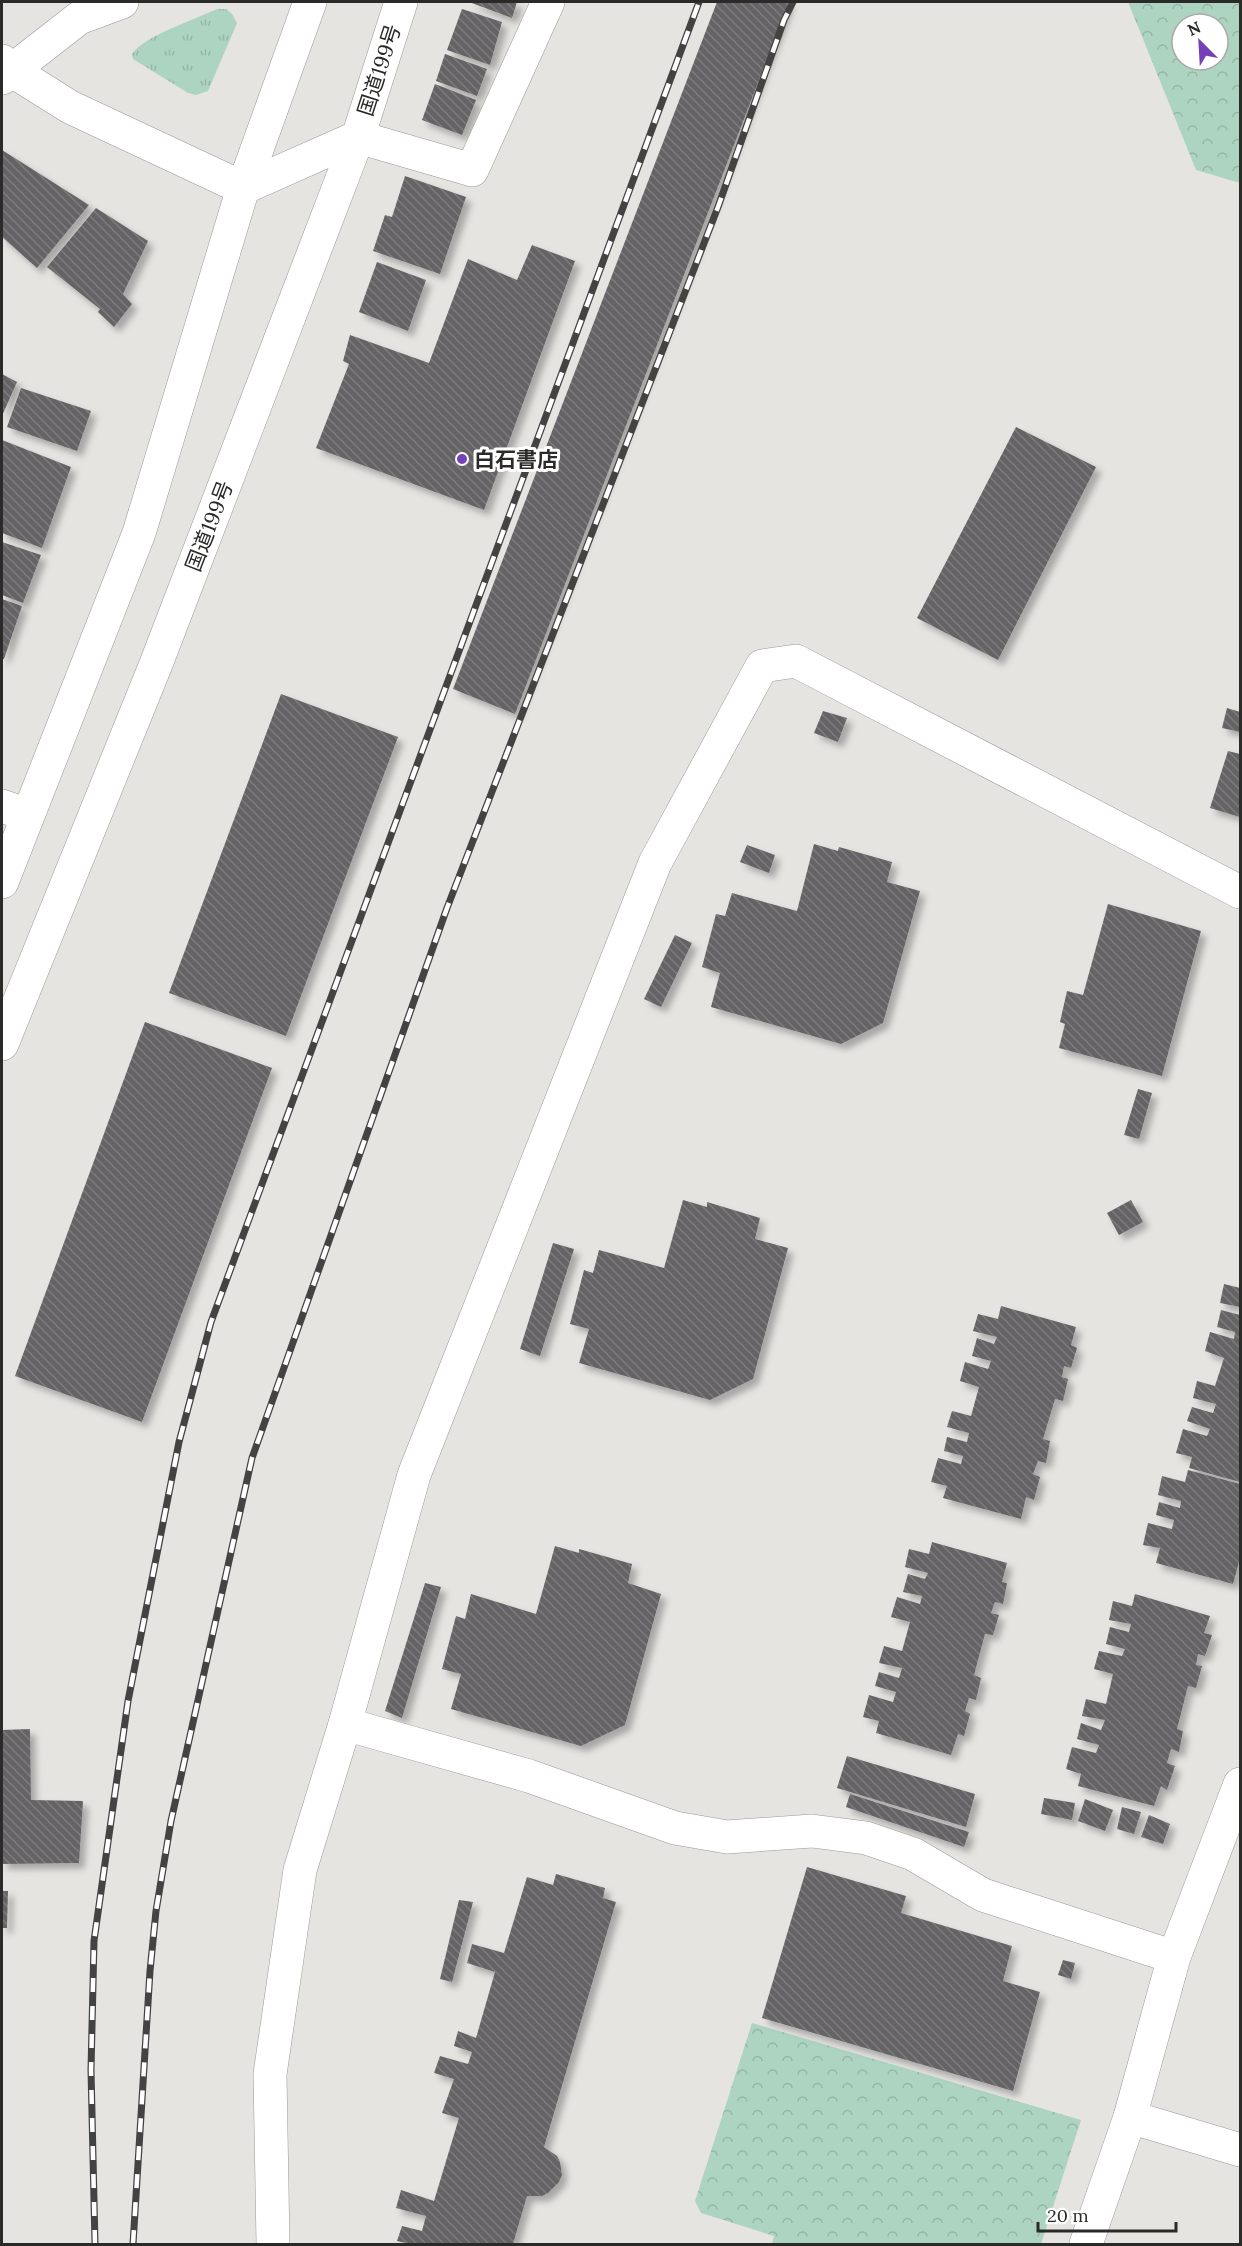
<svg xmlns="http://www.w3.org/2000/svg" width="1242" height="2246" font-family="Lora,'Noto Sans JP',serif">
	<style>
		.grass { fill: url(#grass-tufts) }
		.park { fill: url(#park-crowns); fill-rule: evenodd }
		.building { fill: url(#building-back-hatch); filter: url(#shadow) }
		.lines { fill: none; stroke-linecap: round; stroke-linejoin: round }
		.minor-casing { stroke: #9a9996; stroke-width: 34 }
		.tertiary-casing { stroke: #9a9996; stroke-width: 34 }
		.trunk-casing { stroke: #9a9996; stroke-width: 34 }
		.minor { stroke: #fff; stroke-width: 33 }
		.tertiary { stroke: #fff; stroke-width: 33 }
		.trunk { stroke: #fff; stroke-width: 33 }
		.rail-casing { stroke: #434341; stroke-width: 7 }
		.rail { stroke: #fff; stroke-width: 4.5; stroke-dasharray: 14; stroke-linecap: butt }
		.poi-dot { fill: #7541b8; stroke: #fff; stroke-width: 2 }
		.labels { text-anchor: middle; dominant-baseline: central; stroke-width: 6; stroke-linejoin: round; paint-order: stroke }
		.street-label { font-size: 21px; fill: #2a2a29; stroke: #fff }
		.poi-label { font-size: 21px; font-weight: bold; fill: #2a2a29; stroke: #fff; text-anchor: start }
	</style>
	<defs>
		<pattern id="grass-tufts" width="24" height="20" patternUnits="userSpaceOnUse" patternTransform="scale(1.5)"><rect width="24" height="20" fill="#acd4c1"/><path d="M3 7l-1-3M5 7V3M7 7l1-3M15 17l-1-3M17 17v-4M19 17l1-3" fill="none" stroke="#94b6a6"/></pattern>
		<pattern id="park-crowns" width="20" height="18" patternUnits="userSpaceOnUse" patternTransform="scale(1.5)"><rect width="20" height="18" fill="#acd4c1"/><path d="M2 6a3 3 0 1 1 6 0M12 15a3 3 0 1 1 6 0" fill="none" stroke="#94b6a6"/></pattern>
		<pattern id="building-back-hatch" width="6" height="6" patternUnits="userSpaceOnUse" patternTransform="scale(1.5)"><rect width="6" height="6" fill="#656466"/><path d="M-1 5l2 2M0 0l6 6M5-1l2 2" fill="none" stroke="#7c7b7c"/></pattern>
		<filter id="shadow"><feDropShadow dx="5.5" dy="5.5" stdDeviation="3" flood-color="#0004"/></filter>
	</defs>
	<rect width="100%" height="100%" fill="#e5e4e1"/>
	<path class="grass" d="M217,9H226L232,14L237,23L208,91L196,95L188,93L133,59L132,54C144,36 196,19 217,9Z"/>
	<g class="park">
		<path d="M1128,2H1240V183L1196,170ZM1182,24H1218V60H1182Z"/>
		<polygon points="752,2023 1081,2120 1041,2244 772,2244 774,2236 701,2213 695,2201"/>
	</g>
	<g class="building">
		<polygon points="469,2 517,2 512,18"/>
		<polygon points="717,2 789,2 515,714 453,689"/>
		<polygon points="462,9 502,22 490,65 447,50"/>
		<polygon points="445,54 487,69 477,96 436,81"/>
		<polygon points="435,84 476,100 462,135 422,120"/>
		<polygon points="2,150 89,205 37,268 2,237"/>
		<polygon points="405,176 466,197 440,274 373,251 385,215 392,217"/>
		<polygon points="96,208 148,241 123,294 132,304 114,327 98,312 100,309 47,267"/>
		<polygon points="532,245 575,261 484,510 316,448 349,364 343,361 350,335 429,363 468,259 517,280"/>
		<polygon points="377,262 426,280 408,331 359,312"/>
		<polygon points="2,374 17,382 2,416"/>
		<polygon points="21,388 91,411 77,451 7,427"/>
		<polygon points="1016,427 1096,467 998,660 917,618"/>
		<polygon points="2,440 71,467 42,548 2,533"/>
		<polygon points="2,542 41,555 23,603 2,595"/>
		<polygon points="2,599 22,606 4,659 2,659"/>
		<polygon points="281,694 398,737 286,1036 169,993"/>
		<polygon points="1227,708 1240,712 1240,732 1222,728"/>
		<polygon points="823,711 847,718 838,742 814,733"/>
		<polygon points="1228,751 1240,754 1240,817 1210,808"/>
		<polygon points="814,844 838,851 839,847 892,862 887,882 920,891 883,1023 841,1044 711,1007 720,973 702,967 716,914 725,916 732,893 797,911"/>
		<polygon points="747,845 775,855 769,873 740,862"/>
		<polygon points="1108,904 1201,931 1162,1076 1059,1048 1065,1024 1060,1022 1067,991 1083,995"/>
		<polygon points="675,935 692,943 661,1007 644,999"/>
		<polygon points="145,1022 272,1068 142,1422 15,1376"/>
		<polygon points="1138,1089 1152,1093 1139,1139 1124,1135"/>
		<polygon points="683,1200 707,1207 707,1202 760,1218 755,1239 788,1248 753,1379 710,1400 579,1363 589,1329 570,1324 584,1270 593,1273 599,1250 664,1268"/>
		<polygon points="1131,1200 1143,1222 1119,1235 1107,1213"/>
		<polygon points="553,1243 574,1249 540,1356 520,1349"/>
		<polygon points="1224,1284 1240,1288 1240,1307 1220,1303"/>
		<polygon points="1001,1306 1076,1327 1071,1345 1077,1348 1071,1368 1064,1366 1062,1377 1068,1379 1063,1401 1055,1399 1043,1439 1050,1441 1046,1463 1038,1461 1033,1474 1040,1477 1034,1500 1026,1497 1021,1519 943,1498 947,1486 931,1482 938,1458 961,1464 963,1456 944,1451 947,1437 967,1442 969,1433 947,1427 952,1411 971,1416 979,1387 960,1381 965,1362 988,1369 991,1361 972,1356 977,1338 994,1344 997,1337 973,1331 978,1314 998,1319"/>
		<polygon points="1221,1310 1240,1315 1240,1482 1189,1468 1192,1457 1176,1453 1183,1429 1207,1436 1210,1429 1187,1421 1192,1407 1213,1413 1216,1404 1193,1398 1197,1381 1215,1386 1224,1358 1205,1351 1210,1332 1234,1339 1235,1332 1217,1327"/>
		<polygon points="1188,1470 1240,1484 1240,1562 1239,1562 1233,1584 1156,1563 1160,1548 1143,1545 1148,1523 1172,1529 1174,1520 1156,1515 1159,1502 1180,1508 1181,1501 1158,1495 1162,1476 1185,1482"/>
		<polygon points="932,1542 1007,1563 1002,1582 1007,1583 1003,1604 995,1602 991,1613 999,1615 993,1635 985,1634 974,1675 981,1678 976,1700 969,1698 965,1711 970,1714 964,1736 958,1734 951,1755 876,1733 879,1721 863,1717 869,1695 893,1702 896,1692 875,1686 879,1672 899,1678 902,1668 879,1663 884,1646 902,1651 910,1622 891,1617 897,1597 920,1604 922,1596 903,1592 908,1574 925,1579 928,1573 905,1567 909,1549 929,1554"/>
		<polygon points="555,1546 579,1553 579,1549 632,1564 628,1583 661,1594 625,1725 581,1746 451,1709 461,1674 442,1669 456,1616 465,1619 471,1594 536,1614"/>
		<polygon points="425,1583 441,1587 402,1718 385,1711"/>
		<polygon points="1135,1594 1210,1616 1204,1633 1212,1635 1205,1656 1198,1654 1196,1665 1202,1666 1196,1688 1188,1686 1177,1729 1183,1731 1179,1752 1171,1749 1167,1763 1175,1766 1167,1790 1161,1786 1154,1806 1078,1786 1081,1774 1066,1769 1072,1747 1096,1753 1099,1745 1077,1739 1081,1723 1101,1730 1105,1720 1082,1716 1086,1699 1106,1704 1113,1674 1094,1669 1099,1651 1122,1656 1125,1649 1106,1644 1110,1627 1129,1632 1131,1624 1109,1620 1113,1601 1132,1606"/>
		<polygon points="30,1729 31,1800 83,1801 79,1863 2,1864 2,1730"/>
		<polygon points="847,1756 975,1794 966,1827 837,1788"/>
		<polygon points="850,1794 969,1832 964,1847 846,1807"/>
		<polygon points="1044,1798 1075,1803 1072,1820 1041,1814"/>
		<polygon points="1085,1799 1113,1810 1105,1831 1078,1821"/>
		<polygon points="1122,1807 1141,1812 1134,1834 1117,1829"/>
		<polygon points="1149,1815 1170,1824 1163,1844 1141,1837"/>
		<polygon points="807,1867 906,1896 901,1913 1012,1946 1003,1981 1040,1992 1013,2091 762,2018"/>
		<polygon points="556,1874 605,1888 603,1898 616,1902 544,2147 557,2156 560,2162 562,2175 559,2182 548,2193 542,2196 527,2196 513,2244 411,2244 397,2241 402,2226 422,2231 426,2216 396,2208 401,2190 434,2201 459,2118 442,2113 454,2079 434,2073 440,2056 468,2064 472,2052 454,2046 458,2031 476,2038 495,1972 467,1963 472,1944 504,1953 527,1877 553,1885"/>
		<polygon points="2,1891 8,1891 7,1928 2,1928"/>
		<polygon points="459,1900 473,1902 452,1982 440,1979"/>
		<polygon points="1063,1960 1075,1963 1071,1979 1058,1975"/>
	</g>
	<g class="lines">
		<defs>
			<g id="minor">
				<polyline points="2,78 79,18 122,2"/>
				<polyline points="243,188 358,137 472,170 548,2"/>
				<polyline points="2,806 27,815"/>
				<polyline points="345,1724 529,1776 675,1828 727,1837 812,1831 866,1838 913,1854 983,1895 1174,1957"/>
				<polyline points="1130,2117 1240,2150"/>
				<polyline points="273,2244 270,2074 300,1870 345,1724 414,1475 655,863 762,666 796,661 1240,892"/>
				<polyline points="1086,2244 1130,2117 1174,1957 1240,1784"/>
			</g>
			<polyline id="tertiary" points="2,61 11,70 70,107 243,188"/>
			<g id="trunk">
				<polyline points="2,882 139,533 243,188 310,2"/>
				<polyline points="2,1044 156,664 358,137 401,2"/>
			</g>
		</defs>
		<use href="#minor" class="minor-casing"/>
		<use href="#tertiary" class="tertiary-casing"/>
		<use href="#trunk" class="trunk-casing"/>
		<use href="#minor" class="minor"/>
		<use href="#tertiary" class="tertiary"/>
		<use href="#trunk" class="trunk"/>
		<defs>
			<g id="rail">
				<polyline points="95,2244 91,2070 94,1941 128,1701 179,1442 211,1322 699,2"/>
				<polyline points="133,2244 150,1971 156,1911 171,1821 252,1458 447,908 718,207 784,20 793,2"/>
			</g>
		</defs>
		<use href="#rail" class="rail-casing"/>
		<use href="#rail" class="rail"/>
	</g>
	<circle class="poi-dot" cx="462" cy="459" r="6"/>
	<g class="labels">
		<g class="street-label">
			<text transform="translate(379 70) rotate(-72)">国道199号</text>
			<text transform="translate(209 526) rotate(-69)">国道199号</text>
		</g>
		<g class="poi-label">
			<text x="474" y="459">白石書店</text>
		</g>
	</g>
	<rect width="1242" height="2246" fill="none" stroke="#2a2a29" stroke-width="6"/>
	<g transform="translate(1200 42) rotate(336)"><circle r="28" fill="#ffffff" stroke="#aaaaa9" stroke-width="1.5"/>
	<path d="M0-4.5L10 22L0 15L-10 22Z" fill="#7541b8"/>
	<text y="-9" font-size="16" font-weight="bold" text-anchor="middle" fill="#2a2a29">N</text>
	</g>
	<path d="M1038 2222v9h138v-9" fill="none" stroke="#2a2a29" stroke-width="3"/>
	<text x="1047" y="2222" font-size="18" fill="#2a2a29" stroke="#ffffff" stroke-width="4.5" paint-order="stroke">20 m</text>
</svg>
